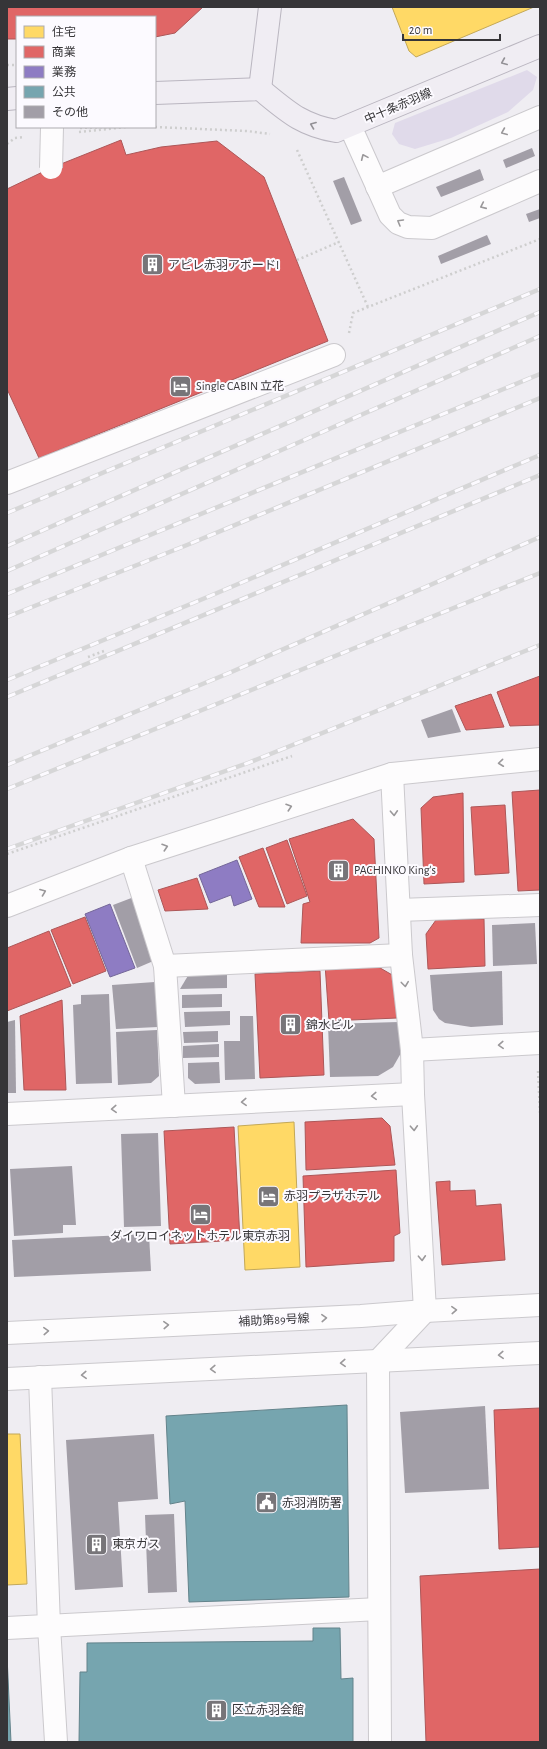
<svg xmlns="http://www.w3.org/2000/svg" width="547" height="1749" font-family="'Alegreya Sans','Noto Sans JP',sans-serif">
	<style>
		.green { fill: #e0daea }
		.homes { fill: #ffd966; stroke: #c3a858 }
		.shops { fill: #e06666; stroke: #ad5758 }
		.offices { fill: #8e7cc3; stroke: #746799 }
		.public { fill: #76a5af; stroke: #63838b }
		.building { fill: #a29ea7 }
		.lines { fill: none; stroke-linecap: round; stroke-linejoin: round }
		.minor-casing { stroke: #cbc9cd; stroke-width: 24 }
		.major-casing { stroke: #bab6c0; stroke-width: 24 }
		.path { stroke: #cecece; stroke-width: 2.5; stroke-dasharray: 2 3; stroke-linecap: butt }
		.minor { stroke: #fdfcfd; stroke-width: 22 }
		.major { stroke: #f0edf3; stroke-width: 22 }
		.rail-casing { stroke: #d6d6d7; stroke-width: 4.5 }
		.rail { stroke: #fcfaff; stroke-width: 3; stroke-dasharray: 9; stroke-linecap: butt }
		.minor-bridge-casing { stroke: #cbc9cd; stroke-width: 24; stroke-linecap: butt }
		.minor-bridge { stroke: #fdfcfd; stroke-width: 22 }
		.oneway { stroke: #939196 }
		.oneway2 { stroke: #9a989a }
		.labels { text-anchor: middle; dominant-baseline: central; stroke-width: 4; stroke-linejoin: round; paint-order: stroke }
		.street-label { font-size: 12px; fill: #363538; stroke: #fcfaff }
		.poi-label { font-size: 12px; fill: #363538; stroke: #fcfaff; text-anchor: start }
	</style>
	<rect width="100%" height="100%" fill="#efedf2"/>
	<polygon class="green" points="527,70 537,77 533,90 508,112 451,138 415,149 399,144 392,134 395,123"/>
	<g class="homes">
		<polygon points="392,7 534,7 416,57 409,51"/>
		<polygon points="294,1122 300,1267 245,1270 238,1126"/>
		<polygon points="7,1434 20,1434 27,1584 7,1585"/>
	</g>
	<g class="shops">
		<polygon points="7,7 203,7 175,33 155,37 155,17 17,17 17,39 7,39"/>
		<polygon points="121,140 126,155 161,147 217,141 264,177 328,341 39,458 7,389 7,189 51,168"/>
		<polygon points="540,676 540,725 510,726 497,692"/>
		<polygon points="491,694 504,727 466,730 455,706"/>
		<polygon points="540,790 540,890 518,891 512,792"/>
		<polygon points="463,793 464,882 424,884 421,808 433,797"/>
		<polygon points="505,805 509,873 475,875 471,807"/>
		<polygon points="353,819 374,839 379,938 370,943 301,943 303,904 310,902 289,839"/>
		<polygon points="287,840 307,896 287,904 266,848"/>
		<polygon points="263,848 285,907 259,907 239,857"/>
		<polygon points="197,878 208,909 165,911 158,890"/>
		<polygon points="85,917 106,971 73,984 51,930"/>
		<polygon points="484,919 485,966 428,969 426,934 436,920"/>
		<polygon points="49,931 71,986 7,1011 7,948"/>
		<polygon points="325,964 375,965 394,976 397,1018 329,1021"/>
		<polygon points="320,971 324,1075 260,1078 255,974"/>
		<polygon points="62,1000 66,1090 24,1090 20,1016"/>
		<polygon points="382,1118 390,1126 395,1165 306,1170 305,1122"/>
		<polygon points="234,1127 240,1240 170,1244 164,1131"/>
		<polygon points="396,1170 400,1233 394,1236 394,1261 306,1267 303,1176"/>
		<polygon points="450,1181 450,1191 475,1190 476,1206 501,1204 505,1260 442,1265 436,1182"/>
		<polygon points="540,1408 540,1547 499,1549 494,1410"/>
		<polygon points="540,1569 540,1742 426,1742 420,1576"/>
	</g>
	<g class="offices">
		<polygon points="237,860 252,899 234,906 231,895 210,903 199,875"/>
		<polygon points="110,904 135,968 110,977 85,914"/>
	</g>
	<g class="public">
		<polygon points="347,1405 349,1597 189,1602 185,1501 170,1504 166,1416"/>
		<polygon points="313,1628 340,1628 341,1679 353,1678 353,1742 79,1742 80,1672 87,1672 87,1643 313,1641"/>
		<polygon points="7,1656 11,1742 7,1742"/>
	</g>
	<g class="building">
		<polygon points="532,148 535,156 506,168 503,160"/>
		<polygon points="480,169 484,180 441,197 436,187"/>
		<polygon points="344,177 362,221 351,225 333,181"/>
		<polygon points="540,209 540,218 529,222 526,214"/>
		<polygon points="487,235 491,244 441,264 438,256"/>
		<polygon points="452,709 461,732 428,738 421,720"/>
		<polygon points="134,897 158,959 137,968 113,905"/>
		<polygon points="535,923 537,964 493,966 492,925"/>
		<polygon points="502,971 503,1025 471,1027 445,1023 439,1019 433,1010 430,975"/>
		<polygon points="227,972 227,988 180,989 189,974"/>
		<polygon points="155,982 158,1027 116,1029 112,985"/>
		<polygon points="109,994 112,1083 76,1084 73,1005 81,1004 81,995"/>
		<polygon points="222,994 222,1007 182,1008 182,995"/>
		<polygon points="230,1011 230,1025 185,1027 184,1012"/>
		<polygon points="240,1016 253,1016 255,1079 225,1080 224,1041 240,1041"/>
		<polygon points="15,1020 16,1093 7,1093 7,1022"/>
		<polygon points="399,1022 401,1053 393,1067 378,1076 330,1077 328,1024"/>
		<polygon points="157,1030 159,1076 151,1083 118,1085 116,1032"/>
		<polygon points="218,1031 218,1042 184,1043 183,1032"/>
		<polygon points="219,1044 219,1057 183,1058 183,1046"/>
		<polygon points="219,1062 220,1083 195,1084 188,1078 188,1063"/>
		<polygon points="158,1133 161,1226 124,1227 121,1134"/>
		<polygon points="72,1166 76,1225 63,1225 63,1233 14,1236 10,1169"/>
		<polygon points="149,1234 151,1271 14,1277 12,1240"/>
		<polygon points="485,1406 489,1489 405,1493 400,1412"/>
		<polygon points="154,1434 158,1499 118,1502 123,1587 75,1590 66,1440"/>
		<polygon points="174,1514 177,1592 148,1593 145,1515"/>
	</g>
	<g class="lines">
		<defs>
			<g id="minor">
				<polyline points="350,126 390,215 398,223 408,227 432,228 540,181"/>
				<polyline points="377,187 540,117"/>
				<polyline points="7,483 334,355"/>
				<polyline points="131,858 165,966 174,1106"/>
				<polyline points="7,906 131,858 392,774 540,759"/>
				<polyline points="399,910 540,905"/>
				<polyline points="165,966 401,955"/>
				<polyline points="412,1050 540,1043"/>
				<polyline points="7,1114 413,1094"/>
				<polyline points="7,1333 361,1316 425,1311 540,1305"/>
				<polyline points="40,1377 49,1626 56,1742"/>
				<polyline points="7,1379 540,1353"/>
				<polyline points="7,1628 379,1609"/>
				<polyline points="380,1742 378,1361 425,1311 413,1094 412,1050 401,955 392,774"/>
			</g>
			<g id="major">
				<polyline points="260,89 270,7"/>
				<path d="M155,93L260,89C287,111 301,125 336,131L540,46"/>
				<polyline points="7,99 17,98"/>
			</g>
		</defs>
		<use href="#minor" class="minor-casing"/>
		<use href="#major" class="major-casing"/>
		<g class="path">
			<polyline points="7,65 17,65"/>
			<polyline points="155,127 247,131 270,134"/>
			<polyline points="80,128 109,127"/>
			<polyline points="79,132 127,127"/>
			<polyline points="7,144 15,138 24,137"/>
			<polyline points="297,150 368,307"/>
			<polyline points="297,260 339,242"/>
			<polyline points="349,333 353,313 540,239"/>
			<polyline points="88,657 104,651"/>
			<polyline points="7,854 292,756"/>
			<polyline points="538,1071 540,1114"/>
		</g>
		<use href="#minor" class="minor"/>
		<use href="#major" class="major"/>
		<defs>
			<g id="rail">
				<polyline points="7,513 540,289"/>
				<polyline points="7,546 540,312"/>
				<polyline points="7,571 540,336"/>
				<polyline points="7,594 540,374"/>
				<polyline points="7,617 187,545 540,398"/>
				<polyline points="7,680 210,596 540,455"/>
				<polyline points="7,697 540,475"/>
				<polyline points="7,765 229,673 540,537"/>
				<polyline points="7,789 540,573"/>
				<polyline points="7,849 248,763 540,645"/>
			</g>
		</defs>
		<use href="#rail" class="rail-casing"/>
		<use href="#rail" class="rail"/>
		<defs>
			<polyline id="minor-bridge" points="51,168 52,127"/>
		</defs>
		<use href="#minor-bridge" class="minor-bridge-casing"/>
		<use href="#minor-bridge" class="minor-bridge"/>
	</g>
	<defs><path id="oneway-chevron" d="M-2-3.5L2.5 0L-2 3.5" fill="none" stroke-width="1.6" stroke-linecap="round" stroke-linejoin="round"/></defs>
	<g class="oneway">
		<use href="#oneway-chevron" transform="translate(504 62) rotate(157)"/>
		<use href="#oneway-chevron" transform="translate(313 125) rotate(-159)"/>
	</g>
	<g class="oneway2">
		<use href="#oneway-chevron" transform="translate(504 132) rotate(157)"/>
		<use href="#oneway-chevron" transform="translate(364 157) rotate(-114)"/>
		<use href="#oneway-chevron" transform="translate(483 206) rotate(156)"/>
		<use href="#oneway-chevron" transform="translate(400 222) rotate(-150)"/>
		<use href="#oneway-chevron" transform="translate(501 763) rotate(174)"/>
		<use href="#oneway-chevron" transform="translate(289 807) rotate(-18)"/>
		<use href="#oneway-chevron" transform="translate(394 813) rotate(87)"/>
		<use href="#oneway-chevron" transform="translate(165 847) rotate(-18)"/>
		<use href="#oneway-chevron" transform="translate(43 892) rotate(-21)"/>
		<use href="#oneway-chevron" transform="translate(405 984) rotate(83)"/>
		<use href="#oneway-chevron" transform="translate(501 1045) rotate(177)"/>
		<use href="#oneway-chevron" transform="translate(374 1096) rotate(177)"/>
		<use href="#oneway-chevron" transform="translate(244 1102) rotate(177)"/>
		<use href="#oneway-chevron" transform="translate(114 1109) rotate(177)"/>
		<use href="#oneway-chevron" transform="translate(414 1128) rotate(87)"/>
		<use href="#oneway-chevron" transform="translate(422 1258) rotate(87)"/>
		<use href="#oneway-chevron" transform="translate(454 1310) rotate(-3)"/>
		<use href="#oneway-chevron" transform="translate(324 1318) rotate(-3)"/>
		<use href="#oneway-chevron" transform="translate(166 1325) rotate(-3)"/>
		<use href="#oneway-chevron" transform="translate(46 1331) rotate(-3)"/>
		<use href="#oneway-chevron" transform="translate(501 1355) rotate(177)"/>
		<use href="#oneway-chevron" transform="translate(343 1363) rotate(177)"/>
		<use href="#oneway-chevron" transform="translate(213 1369) rotate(178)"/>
		<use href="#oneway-chevron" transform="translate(84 1375) rotate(177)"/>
	</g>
	<defs>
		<symbol id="building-square" viewBox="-11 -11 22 22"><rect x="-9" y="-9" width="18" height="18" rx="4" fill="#777579" stroke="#fcfaff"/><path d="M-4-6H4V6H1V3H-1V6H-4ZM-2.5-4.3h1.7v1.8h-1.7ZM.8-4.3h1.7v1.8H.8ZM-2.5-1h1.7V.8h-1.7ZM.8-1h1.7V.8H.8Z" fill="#fff"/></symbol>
		<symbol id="hotel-square" viewBox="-11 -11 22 22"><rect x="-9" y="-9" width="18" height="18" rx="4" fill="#777579" stroke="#fcfaff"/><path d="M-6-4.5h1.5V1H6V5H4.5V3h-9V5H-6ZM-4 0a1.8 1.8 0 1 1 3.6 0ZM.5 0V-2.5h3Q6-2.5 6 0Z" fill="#fff"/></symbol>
		<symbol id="civic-square" viewBox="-11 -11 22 22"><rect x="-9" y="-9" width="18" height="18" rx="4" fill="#777579" stroke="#fcfaff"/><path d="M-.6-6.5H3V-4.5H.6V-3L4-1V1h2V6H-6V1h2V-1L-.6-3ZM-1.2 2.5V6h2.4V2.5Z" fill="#fff"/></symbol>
	</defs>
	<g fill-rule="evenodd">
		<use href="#building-square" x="140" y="252" width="25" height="25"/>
		<use href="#hotel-square" x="168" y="374" width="25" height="25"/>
		<use href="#building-square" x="326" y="858" width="25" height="25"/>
		<use href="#building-square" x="278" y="1012" width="25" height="25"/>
		<use href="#hotel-square" x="256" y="1184" width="25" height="25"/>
		<use href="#hotel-square" x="188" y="1202" width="25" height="25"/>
		<use href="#civic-square" x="254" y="1490" width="25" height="25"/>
		<use href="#building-square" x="84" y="1532" width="25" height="25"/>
		<use href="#building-square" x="204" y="1698" width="25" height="25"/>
	</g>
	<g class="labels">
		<g class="street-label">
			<text transform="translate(398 106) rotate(-23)">中十条赤羽線</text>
			<text transform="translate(274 1320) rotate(-3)">補助第89号線</text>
		</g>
		<g class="poi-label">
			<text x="168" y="265">アピレ赤羽アボードI</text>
			<text x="196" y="386">Single CABIN 立花</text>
			<text x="354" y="870">PACHINKO King's</text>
			<text x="306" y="1025">錦水ビル</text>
			<text x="284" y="1196">赤羽プラザホテル</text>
			<text x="200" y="1236" text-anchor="middle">ダイワロイネットホテル東京赤羽</text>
			<text x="282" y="1503">赤羽消防署</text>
			<text x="112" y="1544">東京ガス</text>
			<text x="232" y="1710">区立赤羽会館</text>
		</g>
	</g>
	<rect width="547" height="1749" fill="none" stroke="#363538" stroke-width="16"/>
	<rect x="16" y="16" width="140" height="112" fill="#fcfaff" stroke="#adabaf"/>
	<rect x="24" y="26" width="20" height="12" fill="#ffd966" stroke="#adabaf"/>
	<text x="52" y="36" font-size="12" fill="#363538">住宅</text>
	<rect x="24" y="46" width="20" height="12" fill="#e06666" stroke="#adabaf"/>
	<text x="52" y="56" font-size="12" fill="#363538">商業</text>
	<rect x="24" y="66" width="20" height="12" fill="#8e7cc3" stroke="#adabaf"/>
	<text x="52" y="76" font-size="12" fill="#363538">業務</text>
	<rect x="24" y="86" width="20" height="12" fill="#76a5af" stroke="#adabaf"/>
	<text x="52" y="96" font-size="12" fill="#363538">公共</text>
	<rect x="24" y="106" width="20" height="12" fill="#a29ea7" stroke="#adabaf"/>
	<text x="52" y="116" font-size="12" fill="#363538">その他</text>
	<path d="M403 34v6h97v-6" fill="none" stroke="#363538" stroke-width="2"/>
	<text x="409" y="34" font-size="12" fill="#363538" stroke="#fcfaff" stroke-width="3" paint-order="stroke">20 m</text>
</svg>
